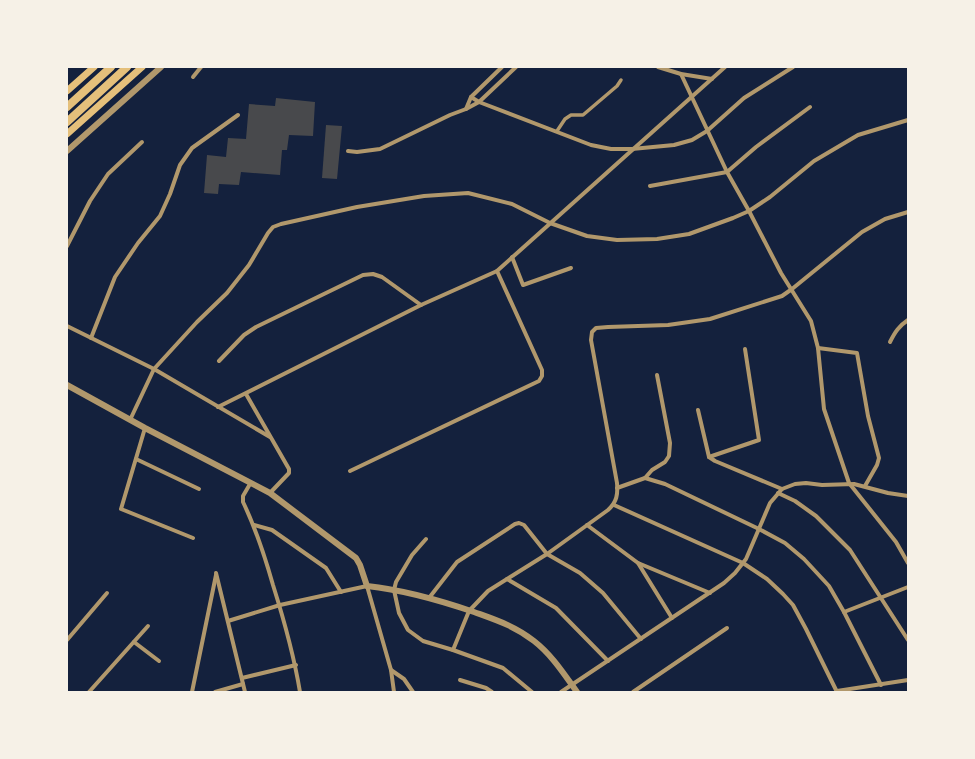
<svg xmlns="http://www.w3.org/2000/svg" width="975" height="759" font-family="'Work Sans',sans-serif">
	<style>
		.building { fill: #48494c }
		.lines { fill: none; stroke-linecap: round; stroke-linejoin: round }
		.pedestrian { stroke: #b1986c; stroke-width: 3.5 }
		.minor { stroke: #b1986c; stroke-width: 4 }
		.tertiary { stroke: #b1986c; stroke-width: 6 }
		.secondary { stroke: #e5c07b; stroke-width: 7 }
		.trunk { stroke: #e5c07b; stroke-width: 8 }
	</style>
	<rect width="100%" height="100%" fill="#14213d"/>
	<g class="building">
		<polygon points="276,98 315,102 313,136 289,135 287,150 282,150 280,175 241,172 239,185 219,184 218,194 204,193 207,155 226,157 228,138 246,139 249,104 275,106"/>
		<polygon points="326,125 342,126 337,179 322,178"/>
	</g>
	<g class="lines">
		<polyline class="pedestrian" points="557,131 565,119 571,115 583,115 617,86 621,80"/>
		<g class="minor">
			<polyline points="658,67 681,74 712,79"/>
			<polyline points="681,74 727,172 749,211 781,273 811,321 818,348 824,409 849,483 896,542 908,563"/>
			<polyline points="193,77 201,67"/>
			<polyline points="471,97 479,102 591,145 611,149 632,149 674,145 692,140 707,131 744,98 793,67"/>
			<polyline points="466,109 471,97 502,67"/>
			<polyline points="348,151 357,152 380,149 450,115 466,109 479,102 516,67"/>
			<polyline points="650,186 727,172 756,147 810,107"/>
			<polyline points="67,246 90,201 108,174 142,142"/>
			<polyline points="512,257 523,285 571,268"/>
			<polyline points="67,326 154,369 270,437"/>
			<polyline points="91,338 115,277 138,243 160,216 170,194 180,165 192,148 238,115"/>
			<path d="M890,342C895,332 899,326 908,320"/>
			<polyline points="818,348 857,353 868,416 879,458 877,465 865,486"/>
			<polyline points="219,361 244,335 256,327 363,275 373,274 382,277 421,305"/>
			<polyline points="246,394 289,469 289,473 270,493"/>
			<polyline points="218,407 421,305 497,271 725,67"/>
			<polyline points="698,410 709,457 715,461 782,489"/>
			<polyline points="130,420 154,369 197,322 227,293 249,265 268,233 273,227 281,224 357,207 424,196 468,193 512,204 550,223 587,236 617,240 657,239 689,234 733,218 749,211 770,197 814,161 858,135 908,120"/>
			<polyline points="145,428 121,509 193,538"/>
			<polyline points="709,457 759,440 745,349"/>
			<polyline points="136,459 199,489"/>
			<polyline points="350,471 539,381 542,376 542,370 497,271"/>
			<polyline points="645,478 652,470 665,462 669,456 670,443 657,375"/>
			<path d="M250,484L243,496V502C256,529 265,557 273,585C284,620 294,656 300,692"/>
			<polyline points="617,488 645,478 665,484 759,529 785,543 804,559 829,586 844,612 881,685"/>
			<polyline points="778,493 795,501 816,516 850,550 908,640"/>
			<polyline points="614,505 743,563 767,579 783,594 793,605 806,629 837,692"/>
			<polyline points="254,525 272,530 326,568 341,592"/>
			<polyline points="587,525 638,563 672,618"/>
			<polyline points="426,539 412,555 396,582 394,590 399,613 408,630 423,641 453,650 503,668 532,692"/>
			<polyline points="638,563 710,593"/>
			<polyline points="216,573 245,692"/>
			<polyline points="507,579 556,608 608,661"/>
			<polyline points="429,598 457,562 515,524 519,523 524,525 547,554 580,573 603,593 641,639"/>
			<polyline points="844,612 908,587"/>
			<polyline points="228,621 280,605 367,586 391,670 394,692"/>
			<polyline points="67,640 107,593"/>
			<polyline points="134,642 159,661"/>
			<path d="M453,650L469,611L488,591L547,554L608,510C617,502 618,494 617,483L591,340L592,332L596,328L608,327L668,325L710,319L782,296L792,289L862,232L885,219L908,212"/>
			<polyline points="391,670 404,679 413,692"/>
			<polyline points="242,678 296,665"/>
			<polyline points="460,680 486,688 492,692"/>
			<polyline points="837,691 908,680"/>
			<polyline points="89,692 148,626"/>
			<polyline points="192,692 216,575"/>
			<polyline points="215,692 243,684"/>
			<polyline points="561,692 724,583 735,573 746,559 770,503 782,489 795,484 806,483 822,485 854,484 888,493 908,496"/>
			<polyline points="633,692 727,628"/>
		</g>
		<g class="tertiary">
			<polyline points="67,151 161,67"/>
			<path d="M67,385L145,428L270,493L356,558L360,565L367,586C404,590 439,600 474,612C496,620 515,626 534,641C552,655 564,674 577,692"/>
		</g>
		<g class="secondary">
			<polyline points="67,91 94,67"/>
			<polyline points="67,134 142,67"/>
		</g>
		<g class="trunk">
			<polyline points="67,107 111,67"/>
			<polyline points="67,122 127,67"/>
		</g>
	</g>
	<rect width="975" height="759" fill="none" stroke="#f6f1e7" stroke-width="136"/>
</svg>
